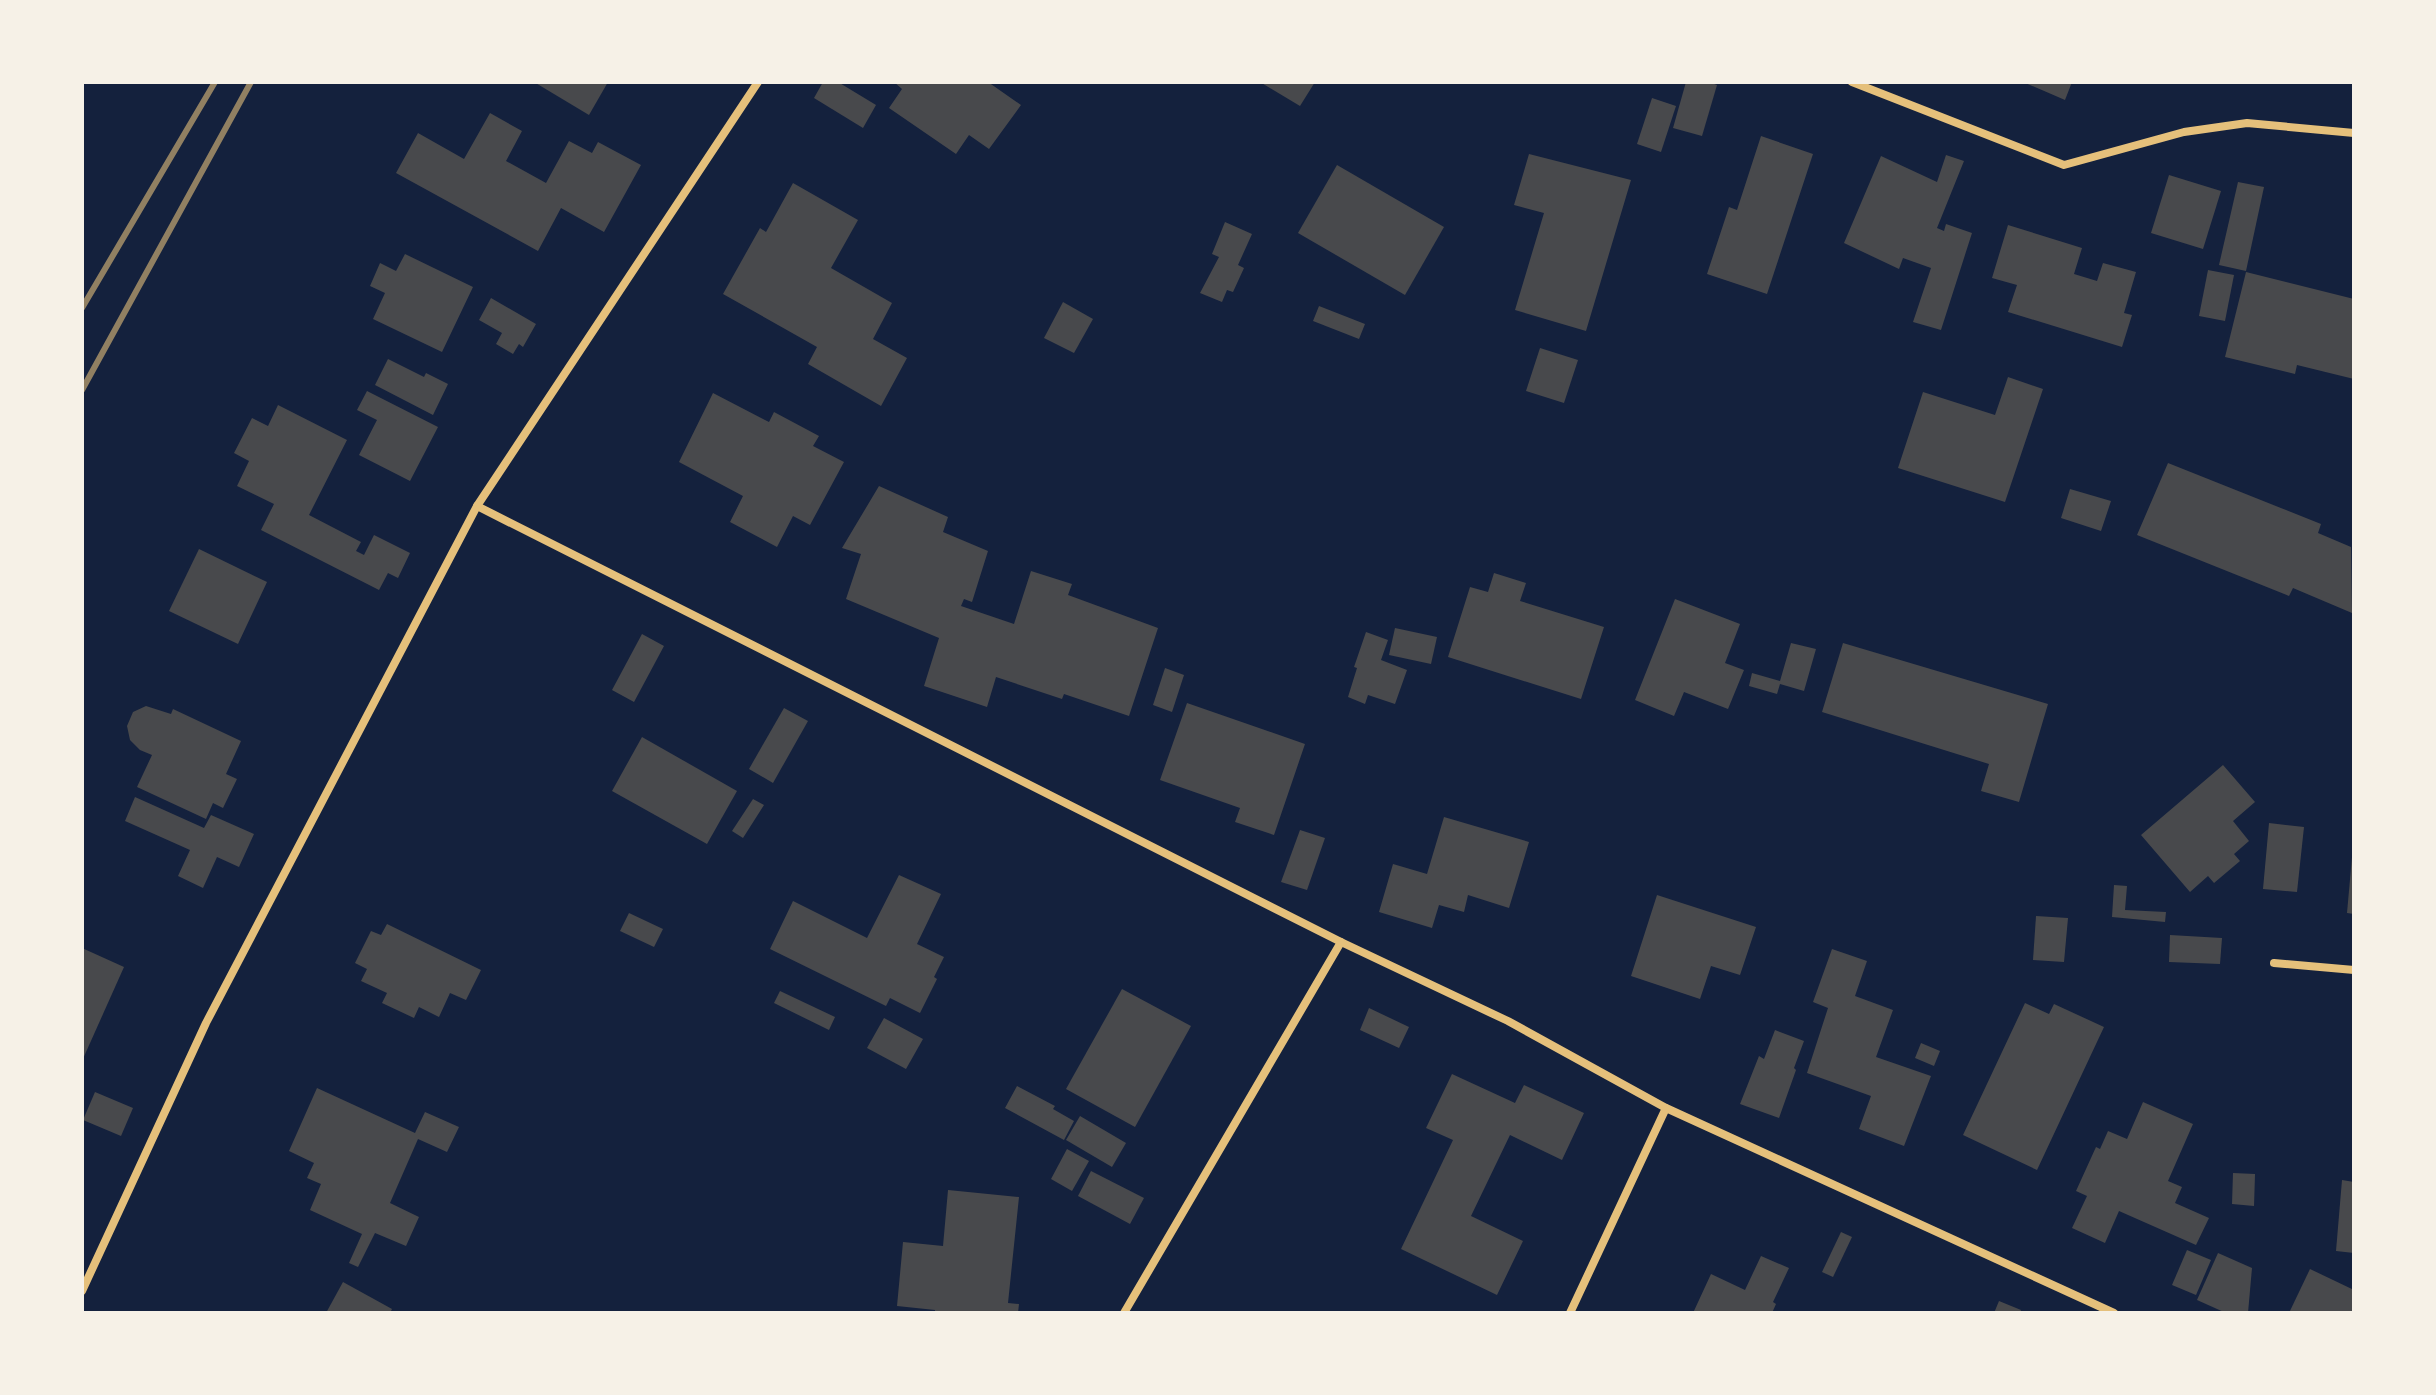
<svg xmlns="http://www.w3.org/2000/svg" width="2436" height="1395" font-family="'IBM Plex Serif',serif">
	<style>
		.building { fill: #48494c }
		.lines { fill: none; stroke-linecap: round; stroke-linejoin: round }
		.minor { stroke: #e5c07b; stroke-width: 8 }
		.rail { stroke: #918062; stroke-width: 6 }
	</style>
	<rect width="100%" height="100%" fill="#14213d"/>
	<g class="building">
		<polygon points="534,82 608,82 589,115"/>
		<polygon points="823,82 838,82 876,105 863,128 814,98"/>
		<polygon points="894,82 988,82 1021,105 989,149 969,135 956,154 889,108 902,89"/>
		<polygon points="1260,82 1315,82 1300,106"/>
		<polygon points="1686,82 1709,82 1717,85 1702,136 1673,128"/>
		<polygon points="2023,82 2072,82 2065,100"/>
		<polygon points="1652,98 1676,106 1661,152 1637,144"/>
		<polygon points="490,113 522,131 506,161 546,183 569,141 592,153 598,142 641,165 604,232 561,208 538,251 396,173 418,133 464,159"/>
		<polygon points="1761,136 1813,154 1767,294 1707,274 1729,207 1737,210"/>
		<polygon points="1529,154 1631,180 1586,331 1515,310 1544,213 1514,205"/>
		<polygon points="1946,155 1964,161 1937,228 1944,231 1946,224 1972,233 1941,330 1913,322 1931,268 1903,258 1899,269 1844,243 1881,156 1937,182"/>
		<polygon points="1337,165 1444,227 1405,295 1298,233"/>
		<polygon points="2169,175 2221,191 2203,249 2151,233"/>
		<polygon points="2238,182 2264,187 2246,271 2219,265"/>
		<polygon points="793,183 858,220 831,268 892,303 873,339 907,358 881,406 808,364 817,347 723,294 760,228 766,232"/>
		<polygon points="1225,222 1252,234 1238,265 1244,268 1233,292 1227,290 1222,302 1200,293 1219,257 1212,254"/>
		<polygon points="2008,225 2082,248 2074,274 2097,281 2103,263 2136,272 2124,313 2132,315 2122,347 2008,312 2017,285 1992,278"/>
		<polygon points="405,254 473,287 442,352 373,319 385,293 370,286 380,263 396,271"/>
		<polygon points="2208,270 2234,275 2225,321 2199,316"/>
		<polygon points="2246,272 2354,299 2354,379 2297,365 2295,374 2225,357"/>
		<polygon points="491,298 536,324 523,347 519,344 513,354 496,344 502,333 479,320"/>
		<polygon points="1063,302 1093,319 1074,353 1044,338"/>
		<polygon points="1319,306 1365,324 1359,339 1313,321"/>
		<polygon points="1540,348 1578,360 1564,403 1526,391"/>
		<polygon points="388,359 424,377 426,373 448,384 433,415 375,385"/>
		<polygon points="2008,377 2043,389 2005,502 1898,468 1923,392 1995,415"/>
		<polygon points="367,391 438,427 410,481 359,455 377,420 357,410"/>
		<polygon points="713,393 769,422 774,412 819,436 813,446 844,462 810,525 793,516 777,547 730,522 743,496 679,462"/>
		<polygon points="278,405 347,440 309,515 361,542 356,551 364,555 374,535 410,553 398,578 388,573 379,590 261,530 274,504 237,486 249,461 234,453 252,418 268,426"/>
		<polygon points="2168,463 2321,524 2318,533 2351,547 2352,613 2293,588 2289,596 2137,535"/>
		<polygon points="879,486 948,517 943,532 988,551 972,602 964,599 961,606 1014,624 1031,571 1072,584 1068,595 1158,628 1129,716 1064,694 1062,699 996,677 987,707 924,686 939,638 846,599 861,554 842,548"/>
		<polygon points="2070,489 2111,501 2101,531 2061,518"/>
		<polygon points="199,549 267,582 238,644 169,611"/>
		<polygon points="1494,573 1526,583 1520,601 1604,627 1581,699 1448,657 1470,587 1488,592"/>
		<polygon points="1675,599 1740,624 1725,663 1744,670 1728,709 1684,692 1674,716 1635,700"/>
		<polygon points="1395,628 1437,637 1431,664 1389,655"/>
		<polygon points="1366,632 1388,640 1381,660 1407,670 1395,704 1368,695 1365,704 1348,697 1357,668 1354,667"/>
		<polygon points="642,634 664,646 634,702 612,690"/>
		<polygon points="1791,643 1816,649 1804,691 1780,684 1777,694 1749,686 1752,673 1780,681"/>
		<polygon points="1843,643 2048,704 2019,802 1981,791 1989,764 1822,712"/>
		<polygon points="1165,668 1184,675 1172,712 1153,705"/>
		<polygon points="1187,703 1305,744 1274,835 1235,822 1240,808 1160,780"/>
		<polygon points="146,706 171,714 173,709 241,741 226,774 237,779 223,808 213,803 206,819 137,787 152,755 140,750 130,740 127,726 133,712"/>
		<polygon points="784,708 808,721 773,783 749,769"/>
		<polygon points="642,737 737,791 707,844 612,791"/>
		<polygon points="2223,765 2255,802 2233,821 2249,841 2234,854 2240,861 2214,883 2208,876 2190,892 2141,835"/>
		<polygon points="135,797 204,828 211,815 254,834 239,867 217,857 203,888 178,876 190,850 125,821"/>
		<polygon points="753,799 764,805 743,838 732,831"/>
		<polygon points="1444,817 1529,842 1509,908 1468,895 1464,912 1439,905 1432,928 1379,912 1393,864 1427,874"/>
		<polygon points="2269,823 2304,827 2297,892 2263,889"/>
		<polygon points="1300,830 1325,838 1307,890 1281,882"/>
		<polygon points="2352,857 2354,857 2354,914 2347,913"/>
		<polygon points="899,875 941,894 917,944 944,957 934,977 937,979 920,1013 890,998 886,1006 770,949 793,901 867,938"/>
		<polygon points="2114,885 2127,886 2125,910 2166,912 2165,922 2112,917"/>
		<polygon points="1657,895 1756,927 1740,975 1711,966 1700,999 1631,976"/>
		<polygon points="629,913 663,929 654,947 620,931"/>
		<polygon points="2036,916 2068,918 2064,962 2033,960"/>
		<polygon points="387,924 481,970 466,1000 450,993 439,1017 419,1007 414,1018 382,1003 387,993 361,981 367,969 355,963 371,931 381,935"/>
		<polygon points="2170,935 2222,938 2220,964 2169,962"/>
		<polygon points="82,948 124,967 82,1061"/>
		<polygon points="1832,949 1867,961 1855,996 1893,1010 1876,1057 1931,1076 1904,1146 1859,1129 1871,1096 1807,1073 1828,1008 1813,1002"/>
		<polygon points="1122,989 1191,1026 1135,1127 1066,1089"/>
		<polygon points="780,991 835,1017 829,1030 774,1003"/>
		<polygon points="2025,1003 2049,1014 2054,1004 2104,1027 2037,1170 1963,1135"/>
		<polygon points="1369,1008 1409,1027 1399,1048 1360,1030"/>
		<polygon points="884,1018 923,1039 906,1069 867,1048"/>
		<polygon points="1775,1030 1804,1041 1794,1068 1796,1070 1779,1118 1740,1104 1759,1056 1764,1059"/>
		<polygon points="1921,1043 1940,1051 1934,1066 1915,1058"/>
		<polygon points="1452,1074 1515,1103 1524,1085 1584,1113 1562,1160 1510,1135 1471,1216 1523,1241 1497,1295 1401,1249 1453,1140 1426,1128"/>
		<polygon points="1017,1086 1055,1106 1053,1109 1074,1121 1064,1140 1005,1108"/>
		<polygon points="317,1088 415,1133 425,1112 459,1127 447,1152 418,1139 390,1203 419,1217 406,1246 375,1233 358,1267 349,1263 362,1234 310,1210 321,1184 307,1178 314,1163 289,1151"/>
		<polygon points="95,1092 133,1108 121,1136 83,1120"/>
		<polygon points="2143,1102 2193,1124 2168,1181 2182,1187 2175,1203 2209,1218 2196,1245 2119,1211 2105,1243 2072,1228 2087,1196 2076,1191 2096,1147 2100,1149 2108,1131 2127,1139"/>
		<polygon points="1080,1116 1126,1143 1112,1167 1066,1140"/>
		<polygon points="1067,1149 1089,1161 1072,1191 1051,1179"/>
		<polygon points="1091,1171 1144,1198 1130,1224 1078,1196"/>
		<polygon points="2233,1173 2255,1174 2254,1206 2232,1204"/>
		<polygon points="2342,1180 2354,1182 2354,1253 2336,1251"/>
		<polygon points="948,1190 1019,1197 1008,1303 1019,1304 1018,1313 935,1313 935,1310 897,1306 903,1242 943,1246"/>
		<polygon points="1841,1232 1852,1237 1833,1277 1822,1272"/>
		<polygon points="2187,1250 2211,1260 2196,1295 2172,1285"/>
		<polygon points="2218,1253 2252,1268 2248,1313 2226,1313 2197,1300"/>
		<polygon points="1761,1256 1789,1268 1773,1302 1776,1304 1772,1313 1693,1313 1711,1274 1745,1290"/>
		<polygon points="2310,1269 2354,1290 2354,1313 2289,1313"/>
		<polygon points="343,1282 392,1309 390,1313 326,1313"/>
		<polygon points="1999,1301 2021,1310 2020,1313 1994,1313"/>
	</g>
	<g class="lines">
		<g class="minor">
			<polyline points="1852,82 2064,165 2184,132 2247,123 2354,133"/>
			<polyline points="477,506 1341,942 1508,1021 1666,1108 2114,1313"/>
			<polyline points="2274,963 2354,970"/>
			<polyline points="82,1291 206,1023 477,506 758,82"/>
			<polyline points="1124,1313 1341,942"/>
			<polyline points="1570,1313 1666,1108"/>
		</g>
		<g class="rail">
			<polyline points="82,308 215,82"/>
			<polyline points="82,390 251,82"/>
		</g>
	</g>
	<rect width="2436" height="1395" fill="none" stroke="#f6f1e7" stroke-width="168"/>
</svg>
